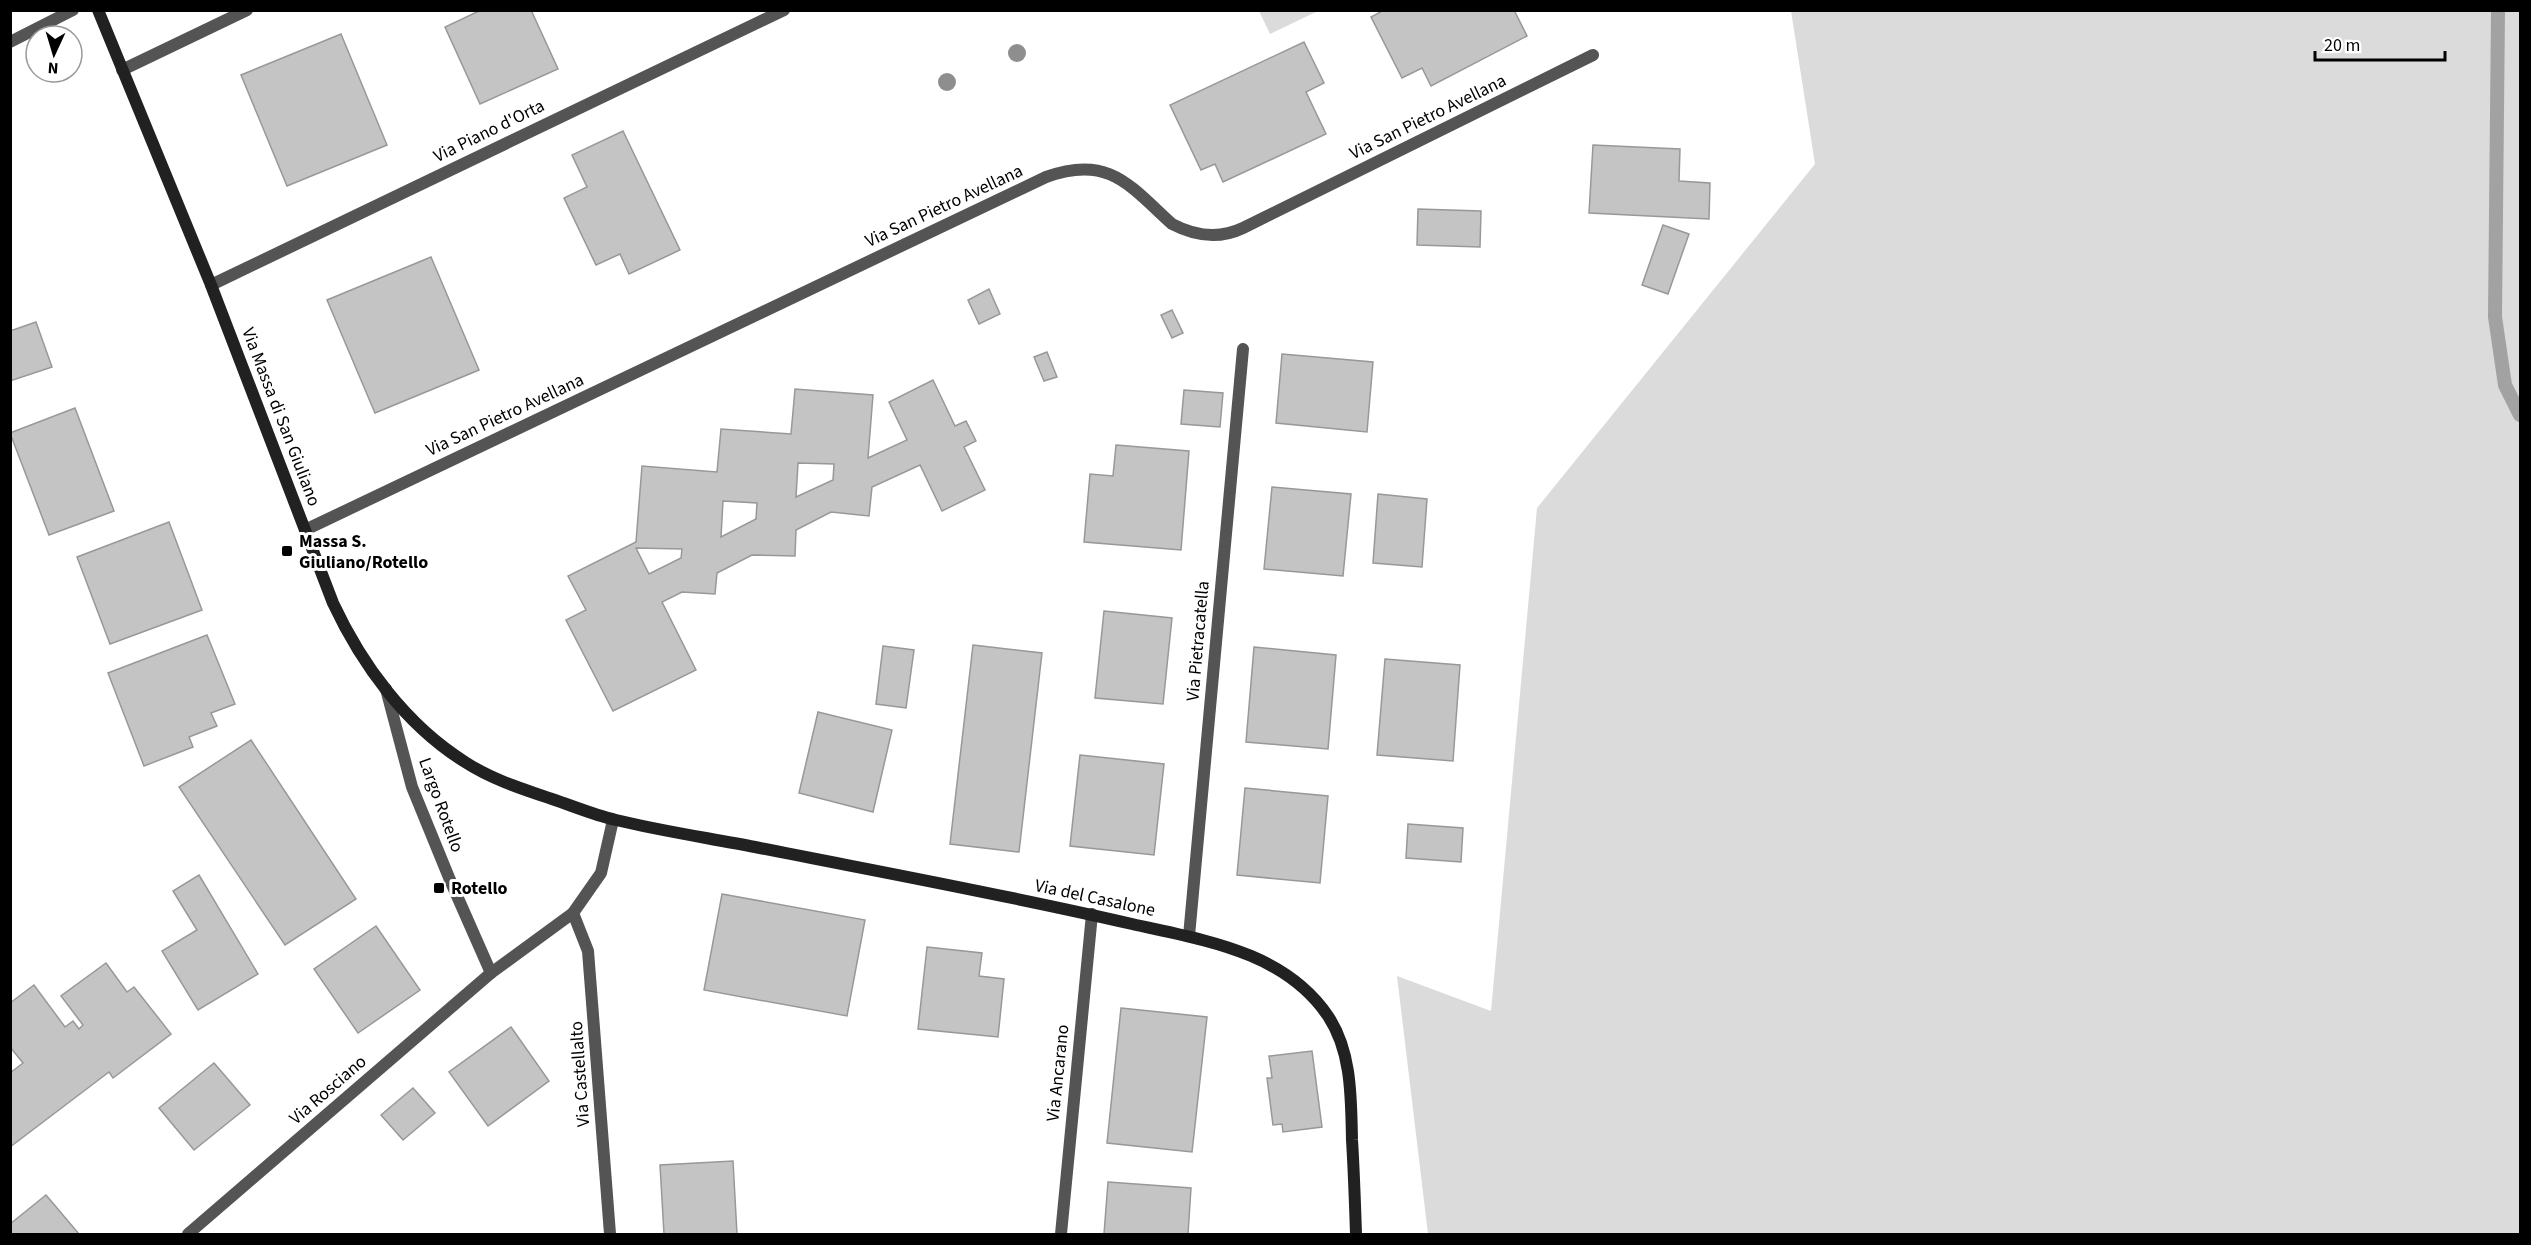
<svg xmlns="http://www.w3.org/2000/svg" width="2531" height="1245" font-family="'Source Sans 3',sans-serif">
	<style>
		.green { fill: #dbdbdb }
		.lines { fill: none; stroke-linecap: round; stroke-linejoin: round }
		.stream { stroke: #a2a2a2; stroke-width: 14 }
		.building { fill: #c4c4c4; stroke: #989898; stroke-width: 1.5; fill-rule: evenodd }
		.lane { stroke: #545454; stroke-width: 12 }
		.street { stroke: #545454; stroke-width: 12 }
		.secondary { stroke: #212121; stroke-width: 12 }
		.tree { fill: #8e8e8e }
		.poi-dot { fill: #000; stroke: #fff; stroke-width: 2 }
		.labels { text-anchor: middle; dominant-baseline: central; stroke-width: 6; stroke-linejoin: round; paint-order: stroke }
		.street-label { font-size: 18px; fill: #000; stroke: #fff }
		.poi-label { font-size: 18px; font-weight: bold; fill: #000; stroke: #fff; text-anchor: start }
	</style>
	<rect width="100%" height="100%" fill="#fff"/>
	<g class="green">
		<polygon points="1259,11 1318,11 1270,34"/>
		<polygon points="1791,11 2520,11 2520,1234 1428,1234 1397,976 1491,1011 1537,508 1815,164"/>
	</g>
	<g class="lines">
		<polyline class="stream" points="2498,10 2495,317 2505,385 2520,415"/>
	</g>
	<g class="building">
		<polygon points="481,10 531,10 558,69 480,104 445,27"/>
		<polygon points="1384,10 1514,10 1527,36 1431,86 1422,68 1402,78 1371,17"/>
		<polygon points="341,34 387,145 287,186 241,75"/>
		<polygon points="1304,42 1324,83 1306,92 1326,134 1223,182 1215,164 1201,170 1170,105"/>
		<polygon points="623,131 680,250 629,274 620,254 596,265 564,198 587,187 572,155"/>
		<polygon points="1593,145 1680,149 1679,181 1710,183 1709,219 1589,213"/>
		<polygon points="1418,209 1481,211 1480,247 1417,245"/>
		<polygon points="1663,225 1689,234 1668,294 1642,285"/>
		<polygon points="431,257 479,370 375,413 327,300"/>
		<polygon points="989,289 1000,314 979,324 968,300"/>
		<polygon points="1172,310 1183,333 1172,338 1161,315"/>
		<polygon points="36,322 52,367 10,381 10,331"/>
		<polygon points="1047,352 1057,377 1044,381 1034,357"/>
		<polygon points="1282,354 1373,362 1367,432 1276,423"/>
		<path d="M933,380L955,426L966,421L976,441L964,447L985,490L942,511L920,465L872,487L869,516L831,512L796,530L795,556L752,555L717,573L715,594L682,592L662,602L696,670L613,711L566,620L586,610L568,576L636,542L642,466L717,472L721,429L791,434L795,389L873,395L868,458L907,440L889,402ZM798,463L834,464L833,480L796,497ZM723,501L757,503L756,519L721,537ZM636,548L682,549L681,558L649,574Z"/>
		<polygon points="1184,390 1223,393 1220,427 1181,424"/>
		<polygon points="75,408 114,511 49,535 10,433"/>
		<polygon points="1116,445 1189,451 1181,550 1084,542 1090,474 1113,476"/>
		<polygon points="1272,487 1351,494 1343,576 1264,569"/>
		<polygon points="1378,494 1427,499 1422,567 1373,563"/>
		<polygon points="169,522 202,610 110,644 77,557"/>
		<polygon points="1104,611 1172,618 1163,704 1095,698"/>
		<polygon points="207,635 235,704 211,713 217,726 189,737 193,747 144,766 108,673"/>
		<polygon points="973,645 1042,653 1019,852 950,844"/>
		<polygon points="883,646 914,650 906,708 876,704"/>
		<polygon points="1254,647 1336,655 1328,749 1246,742"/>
		<polygon points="1385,659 1460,665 1453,761 1377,755"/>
		<polygon points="818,712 892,730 873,812 799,793"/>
		<polygon points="251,740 356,899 285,945 179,787"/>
		<polygon points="1080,755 1164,764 1154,855 1070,846"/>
		<polygon points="1245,788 1328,796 1320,883 1237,875"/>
		<polygon points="1408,824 1463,828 1461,862 1406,858"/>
		<polygon points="199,875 258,974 198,1010 162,951 197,930 173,891"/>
		<polygon points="722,894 865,920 847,1016 704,990"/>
		<polygon points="376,926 420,990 358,1033 314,969"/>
		<polygon points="927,947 982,953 979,976 1004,979 998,1037 918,1029"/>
		<polygon points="106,963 127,992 134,987 171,1034 113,1078 109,1072 10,1147 10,1073 23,1063 10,1047 10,1003 34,985 65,1027 73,1021 79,1029 83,1025 61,996"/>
		<polygon points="1121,1008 1207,1017 1192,1152 1107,1143"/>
		<polygon points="511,1027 549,1081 488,1126 449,1072"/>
		<polygon points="1312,1051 1322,1127 1283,1132 1282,1124 1273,1125 1267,1078 1272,1078 1269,1056"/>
		<polygon points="214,1063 250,1105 194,1150 159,1108"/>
		<polygon points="413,1088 435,1113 403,1140 381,1115"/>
		<polygon points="733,1161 737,1234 664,1234 660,1165"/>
		<polygon points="1108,1182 1191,1188 1188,1234 1104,1234"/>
		<polygon points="46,1195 79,1234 10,1234 10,1224"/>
	</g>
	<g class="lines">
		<g class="lane">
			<polyline points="10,42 73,10"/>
			<polyline points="386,689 412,787 450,880 491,973"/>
		</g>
		<g class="street">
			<polyline points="122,70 247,10"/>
			<polyline points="211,285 784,10"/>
			<path d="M305,530L1046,177C1109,154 1130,186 1172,224C1195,236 1220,239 1243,228L1593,55"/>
			<polyline points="573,913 588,951 610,1234"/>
			<polyline points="1189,936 1243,349"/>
			<polyline points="188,1234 491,973 573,913 601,873 613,820"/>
			<polyline points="1061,1234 1092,914"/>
		</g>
		<path class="secondary" d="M98,10L211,285L333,603C362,665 406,725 465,762C491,779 522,789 552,799C573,806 594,815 616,820C661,831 709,838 755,847C881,872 1007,895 1132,924C1203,940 1284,951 1328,1016C1352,1052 1351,1098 1352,1140C1354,1172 1355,1203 1356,1234"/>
	</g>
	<g class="tree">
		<circle cx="1017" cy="53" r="9"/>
		<circle cx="947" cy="82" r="9"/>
	</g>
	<g class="poi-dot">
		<rect x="281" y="545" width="12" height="12" rx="3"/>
		<rect x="433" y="882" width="12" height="12" rx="3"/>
	</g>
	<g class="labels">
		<g class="street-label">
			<text transform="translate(1428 117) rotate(-26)">Via San Pietro Avellana</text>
			<text transform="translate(489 131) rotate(-26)">Via Piano d'Orta</text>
			<text transform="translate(944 206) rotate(-25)">Via San Pietro Avellana</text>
			<text transform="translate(505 415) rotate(-25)">Via San Pietro Avellana</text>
			<text transform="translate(281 417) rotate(69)">Via Massa di San Giuliano</text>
			<text transform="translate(1198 641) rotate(-85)">Via Pietracatella</text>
			<text transform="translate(441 805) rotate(70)">Largo Rotello</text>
			<text transform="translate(1095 898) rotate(12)">Via del Casalone</text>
			<text transform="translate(1058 1073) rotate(-84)">Via Ancarano</text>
			<text transform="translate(580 1074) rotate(-94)">Via Castellalto</text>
			<text transform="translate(328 1090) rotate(-41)">Via Rosciano</text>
		</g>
		<g class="poi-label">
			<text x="299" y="541">Massa S.<tspan x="299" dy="21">Giuliano/Rotello</tspan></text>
			<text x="451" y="888">Rotello</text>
		</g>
	</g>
	<rect width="2531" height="1245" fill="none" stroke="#000000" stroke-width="24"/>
	<g transform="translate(54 54) rotate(184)"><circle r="28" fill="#ffffff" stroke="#999999" stroke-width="1.5"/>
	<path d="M0-4.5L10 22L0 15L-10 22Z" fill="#000000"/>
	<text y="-9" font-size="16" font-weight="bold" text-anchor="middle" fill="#000000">N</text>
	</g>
	<path d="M2315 51v9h130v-9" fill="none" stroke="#000000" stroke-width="3"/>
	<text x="2324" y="51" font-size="18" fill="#000000" stroke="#ffffff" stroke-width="4.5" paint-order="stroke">20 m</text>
</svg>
